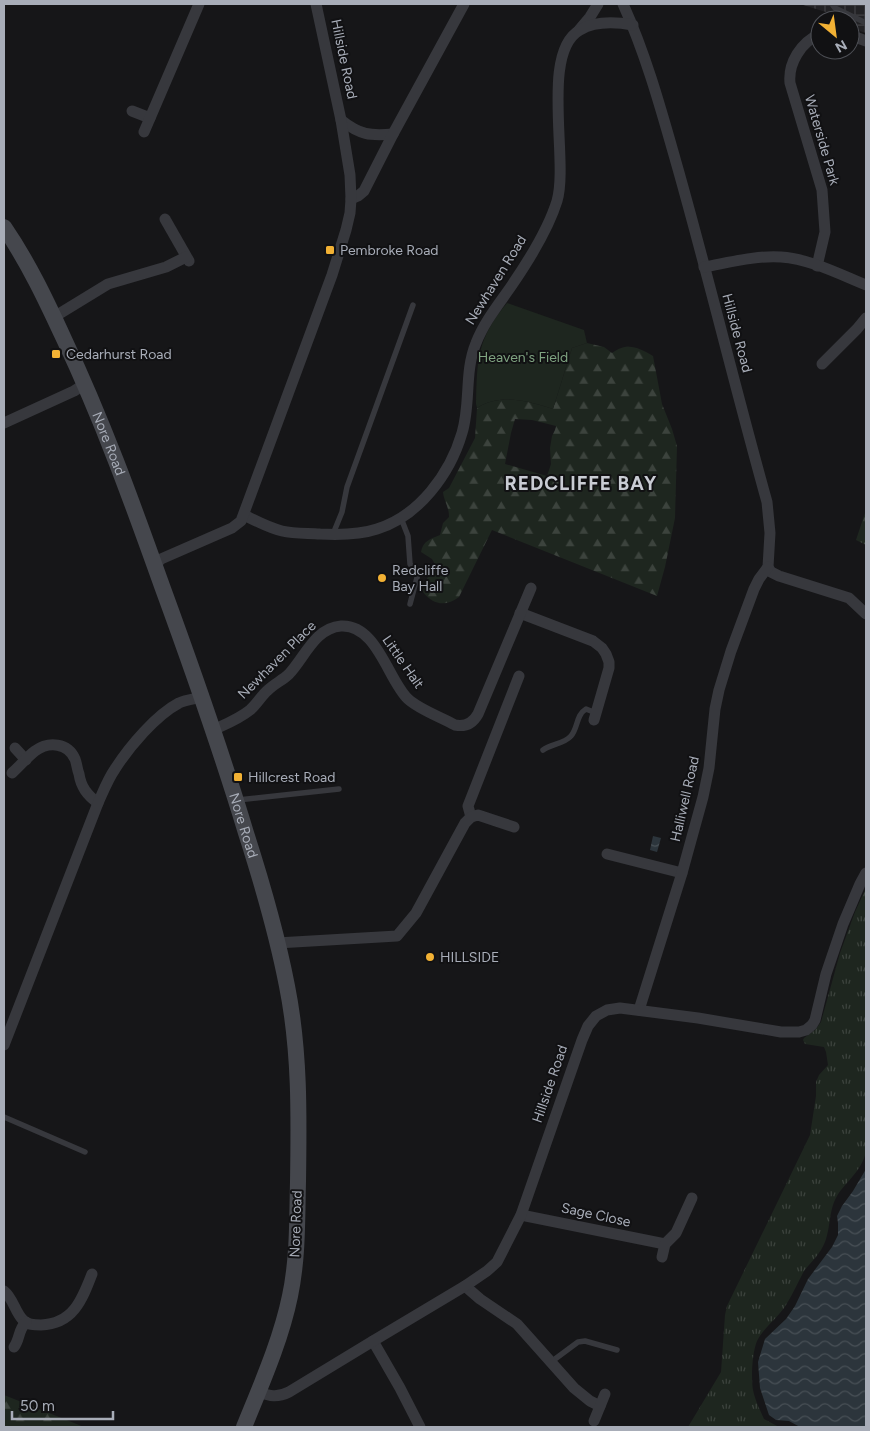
<svg xmlns="http://www.w3.org/2000/svg" width="870" height="1431" font-family="Figtree,sans-serif">
	<style>
		.industrial { fill: url(#industrial-grid) }
		.grass { fill: url(#grass-tufts) }
		.forest { fill: url(#forest-firs); fill-rule: evenodd }
		.park { fill: #1e261f }
		.water { fill: url(#water-waves) }
		.lines { fill: none; stroke-linecap: round; stroke-linejoin: round }
		.lane { stroke: #37383d; stroke-width: 5.5 }
		.street { stroke: #37383d; stroke-width: 11 }
		.secondary { stroke: #45474d; stroke-width: 16 }
		.poi-dot { fill: #f2b134; stroke: #111113; stroke-width: 2 }
		.labels { text-anchor: middle; dominant-baseline: central; stroke-width: 4; stroke-linejoin: round; paint-order: stroke }
		.street-label { font-size: 14px; fill: #a8adb8; stroke: #111113 }
		.poi-label { font-size: 14px; fill: #a8adb8; stroke: #111113; text-anchor: start }
		.park-label { font-size: 14px; fill: #7fa381; stroke: #111113 }
		.district-label { font-size: 19px; font-weight: bold; letter-spacing: 1px; fill: #c9ccd4; stroke: #111113 }
	</style>
	<defs>
		<pattern id="industrial-grid" width="8" height="8" patternUnits="userSpaceOnUse" patternTransform="scale(1.25)"><rect width="8" height="8" fill="#222225"/><path d="M0 4h8M4 0v8" fill="none" stroke="#3f3f43"/></pattern>
		<pattern id="grass-tufts" width="24" height="20" patternUnits="userSpaceOnUse" patternTransform="scale(1.25)"><rect width="24" height="20" fill="#1e261f"/><path d="M3 7l-1-3M5 7V3M7 7l1-3M15 17l-1-3M17 17v-4M19 17l1-3" fill="none" stroke="#3c433d"/></pattern>
		<pattern id="forest-firs" width="22" height="20" patternUnits="userSpaceOnUse" patternTransform="scale(1.25)"><rect width="22" height="20" fill="#1e261f"/><path d="M5 1l3.5 6h-7zM16 11l3.5 6h-7z" fill="#3c433d"/></pattern>
		<pattern id="water-waves" width="16" height="10" patternUnits="userSpaceOnUse" patternTransform="scale(1.25)"><rect width="16" height="10" fill="#2c353c"/><path d="M0 5q4-4 8 0t8 0" fill="none" stroke="#485056"/></pattern>
	</defs>
	<rect width="100%" height="100%" fill="#161618"/>
	<polygon class="industrial" points="800,4 866,4 866,33 850,28 850,20 833,20 829,13"/>
	<g class="grass">
		<polygon points="866,510 866,545 856,540"/>
		<path d="M866,888V1152C861,1172 847,1180 837,1196C827,1213 832,1233 821,1250C816,1258 809,1264 804,1271C798,1282 793,1294 786,1305C778,1318 764,1327 757,1341C752,1353 751,1378 753,1390C755,1400 760,1410 764,1419L779,1427H688L721,1372L725,1315L727,1306L810,1135L816,1096V1082L819,1075L828,1065L826,1052L824,1047L805,1044L803,1040L804,1038L815,1030L821,1022L840,953L855,912Z"/>
	</g>
	<g class="forest">
		<path d="M587,343L604,347L612,353C627,342 638,347 653,356L662,404L672,429L677,446L675,518L665,567L657,596L492,530L459,597C446,607 433,605 423,592L426,580L436,566L432,559L421,552C423,541 430,539 440,535L443,523L449,517C449,506 444,502 443,492L449,488L475,438L477,408C500,393 528,401 553,409L572,348ZM515,419L532,420L556,426L555,430L552,436L550,448L551,464L547,476L505,464L511,433Z"/>
		<polygon points="4,1395 84,1427 4,1427"/>
	</g>
	<path class="park" d="M507,303L584,330L587,343L572,348L553,409C528,401 500,393 477,408L476,404C477,359 477,339 507,303Z"/>
	<g class="water">
		<polygon points="653,836 661,838 657,852 650,850"/>
		<polygon points="866,1169 866,1427 800,1427 789,1421 776,1420 769,1415 760,1388 758,1362 765,1339 786,1319 795,1306 808,1279 832,1247 838,1235 838,1223 837,1216 842,1206 853,1191"/>
	</g>
	<g class="lines">
		<g class="lane">
			<polyline points="832,4 835,8 866,23"/>
			<polyline points="401,518 408,536 410,564 418,574 410,604"/>
			<polyline points="333,534 342,512 347,487 413,305"/>
			<path d="M543,750C551,744 564,744 571,736C578,728 576,715 586,709L596,713"/>
			<polyline points="238,800 339,789"/>
			<polyline points="4,1117 85,1152"/>
			<polyline points="551,1362 578,1342 585,1341 617,1350"/>
		</g>
		<g class="street">
			<path d="M623,4C647,57 662,113 678,169C709,279 736,391 767,502L770,533L768,567L771,572L779,576L849,598L866,614"/>
			<polyline points="579,30 590,17 598,4"/>
			<polyline points="850,35 866,41"/>
			<polyline points="132,111 150,118"/>
			<path d="M341,120C360,135 370,136 393,134"/>
			<polyline points="144,132 199,4"/>
			<polyline points="351,199 358,196 364,191 393,134 464,4"/>
			<polyline points="165,219 189,261"/>
			<path d="M817,266L825,232L822,190L790,83C788,63 801,42 820,34"/>
			<path d="M704,267C727,263 758,255 781,257C810,259 839,274 866,285"/>
			<polyline points="54,317 108,284 166,267 186,257"/>
			<polyline points="822,364 857,329 866,318"/>
			<polyline points="4,423 74,391 85,384"/>
			<path d="M244,515C256,521 269,528 282,531C295,534 308,533 320,534C339,535 359,535 377,529C419,516 450,474 462,433C471,404 464,372 476,343C484,322 499,304 512,285C527,263 549,227 557,201C569,161 540,52 580,30C595,21 616,22 633,25"/>
			<polyline points="155,565 161,559 232,528 241,521 332,275 346,230 350,213 351,199 350,175 341,120 316,4"/>
			<polyline points="520,613 593,641 602,648 606,654 609,662 609,668 594,720"/>
			<path d="M213,730C226,724 239,719 250,710C257,704 261,696 268,690C274,684 283,680 289,674C305,657 315,628 341,626C377,624 388,680 408,699C420,710 441,717 455,725C465,727 473,723 478,714L531,588"/>
			<polyline points="15,748 26,760"/>
			<path d="M12,773C20,766 27,757 35,751C49,741 68,743 75,759C77,764 77,769 79,774C81,787 87,795 98,803"/>
			<polyline points="471,817 468,806 519,676"/>
			<polyline points="607,854 682,873"/>
			<polyline points="277,943 397,936 416,913 465,823 471,817 478,815 514,827"/>
			<polyline points="639,1010 682,873 703,797 709,768 715,709 719,690 731,651 754,589 759,579 768,567"/>
			<path d="M4,1045L98,803C103,792 108,779 115,769C129,747 156,715 179,703C186,700 194,699 202,697"/>
			<polyline points="521,1215 665,1244"/>
			<polyline points="662,1257 665,1244 676,1233 692,1198"/>
			<polyline points="465,1286 480,1299 517,1324 574,1388 590,1401 600,1406"/>
			<path d="M4,1291C13,1298 15,1312 23,1320C27,1325 35,1325 41,1325C73,1324 82,1300 92,1274"/>
			<polyline points="373,1341 400,1388 420,1427"/>
			<path d="M14,1347C20,1339 18,1330 26,1322"/>
			<path d="M258,1392C270,1396 277,1398 289,1392L373,1341L465,1286L487,1271L497,1262L521,1215L582,1040L588,1026L596,1016L607,1010L620,1008L698,1018L781,1032H799L806,1030L812,1025L815,1020L826,974L843,924L860,884L866,873"/>
			<polyline points="594,1421 605,1394"/>
		</g>
		<path class="secondary" id="s1" d="M4,227C28,262 46,300 64,339C102,419 132,502 162,586C192,668 221,750 246,833C262,883 277,934 287,986C300,1051 299,1116 298,1182C297,1220 298,1258 290,1296C281,1340 261,1385 244,1427"/>
	</g>
	<g class="poi-dot">
		<rect x="325" y="245" width="10" height="10" rx="2.5"/>
		<rect x="51" y="349" width="10" height="10" rx="2.5"/>
		<circle cx="382" cy="578" r="5"/>
		<rect x="233" y="772" width="10" height="10" rx="2.5"/>
		<circle cx="430" cy="957" r="5"/>
	</g>
	<g class="labels">
		<g class="street-label">
			<text transform="translate(344 59) rotate(78)">Hillside Road</text>
			<text transform="translate(822 140) rotate(74)">Waterside Park</text>
			<text transform="translate(496 280) rotate(-58)">Newhaven Road</text>
			<text transform="translate(737 333) rotate(75)">Hillside Road</text>
			<text stroke="none"><textPath href="#s1" startOffset="241">Nore Road</textPath></text>
			<text transform="translate(277 660) rotate(-45)">Newhaven Place</text>
			<text transform="translate(403 662) rotate(55)">Little Halt</text>
			<text transform="translate(685 799) rotate(-77)">Halliwell Road</text>
			<text stroke="none"><textPath href="#s1" startOffset="646">Nore Road</textPath></text>
			<text transform="translate(550 1084) rotate(-71)">Hillside Road</text>
			<text transform="translate(596 1215) rotate(12)">Sage Close</text>
			<text transform="translate(296 1224) rotate(-88)">Nore Road</text>
		</g>
		<g class="poi-label">
			<text x="340" y="250">Pembroke Road</text>
			<text x="66" y="354">Cedarhurst Road</text>
			<text x="392" y="570">Redcliffe<tspan x="392" dy="16">Bay Hall</tspan></text>
			<text x="248" y="777">Hillcrest Road</text>
			<text x="440" y="957">HILLSIDE</text>
		</g>
		<g class="park-label">
			<text x="523" y="357">Heaven's Field</text>
		</g>
		<g class="district-label">
			<text x="581" y="483">REDCLIFFE BAY</text>
		</g>
	</g>
	<rect width="870" height="1431" fill="none" stroke="#a8adb8" stroke-width="10"/>
	<g transform="translate(835 35) rotate(151)"><circle r="24" fill="#111113" stroke="#4d4f55"/>
	<path d="M0-4L9 19L0 12L-9 19Z" fill="#f2b134"/>
	<text y="-8" font-size="14" font-weight="bold" text-anchor="middle" fill="#a8adb8">N</text>
	</g>
	<path d="M12 1411v8h101v-8" fill="none" stroke="#a8adb8" stroke-width="2.5"/>
	<text x="20" y="1411" font-size="15" fill="#a8adb8" stroke="#111113" stroke-width="4" paint-order="stroke">50 m</text>
</svg>
